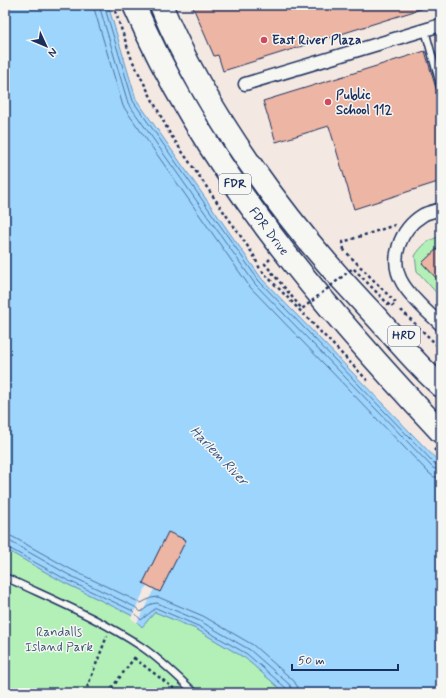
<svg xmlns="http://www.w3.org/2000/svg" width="446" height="698" font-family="Mynerve,sans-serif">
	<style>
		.green { fill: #b3f0b7; stroke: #67908a }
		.water { fill: #9dd5fd; stroke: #6993bd }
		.pier { fill: #f4e9e2 }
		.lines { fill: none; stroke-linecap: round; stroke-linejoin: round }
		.shore { stroke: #4f719e; stroke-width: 1 }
		.building { fill: #edb5a3; stroke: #1b2f5e }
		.service-casing { stroke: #1b2f5e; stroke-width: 9 }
		.minor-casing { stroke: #1b2f5e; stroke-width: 15 }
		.motorway-casing { stroke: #1b2f5e; stroke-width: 25 }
		.path { stroke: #1b2f5e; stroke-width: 2.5; stroke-dasharray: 3 3; stroke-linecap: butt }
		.service { stroke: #f6f6f2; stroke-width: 6 }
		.minor { stroke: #f6f6f2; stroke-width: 12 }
		.motorway { stroke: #f6f6f2; stroke-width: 22 }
		.path-bridge { stroke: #1b2f5e; stroke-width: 2.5; stroke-dasharray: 3 3; stroke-linecap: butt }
		.poi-dot { fill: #d1495b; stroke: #f6f6f2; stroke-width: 1.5 }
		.labels { text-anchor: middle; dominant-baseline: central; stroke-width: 3; stroke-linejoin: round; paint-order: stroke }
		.shield { fill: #f6f6f2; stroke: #5d6b8a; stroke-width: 1 }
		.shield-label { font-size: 12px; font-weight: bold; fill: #1b2f5e }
		.poi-label { font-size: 13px; font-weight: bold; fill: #1b2f5e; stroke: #f6f6f2; text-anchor: start }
		.street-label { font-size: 13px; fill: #1b2f5e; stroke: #f6f6f2 }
		.park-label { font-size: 13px; fill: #395670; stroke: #f6f6f2 }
		.water-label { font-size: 14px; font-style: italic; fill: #3c5886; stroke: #f6f6f2 }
	</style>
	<rect width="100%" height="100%" fill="#f4e9e2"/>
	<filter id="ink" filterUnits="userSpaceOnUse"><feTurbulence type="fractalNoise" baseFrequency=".025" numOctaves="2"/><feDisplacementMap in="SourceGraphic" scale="8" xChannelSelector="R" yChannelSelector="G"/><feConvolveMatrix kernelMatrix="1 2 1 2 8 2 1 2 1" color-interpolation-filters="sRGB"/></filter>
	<g filter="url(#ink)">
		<g class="green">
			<path d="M441,236V253L437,249L422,263L441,283V298L417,271L415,256C422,245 428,240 441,236Z"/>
			<polygon points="5,549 65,583 131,615 142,627 155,612 196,629 245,658 285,693 5,693"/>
		</g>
		<polygon class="water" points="5,5 108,5 136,99 262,279 441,464 441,693 285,693 245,658 196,629 155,612 142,627 131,615 65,583 5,549"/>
		<polygon class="pier" points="168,532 186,540 160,592 154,589 137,623 131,618 147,585 143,583"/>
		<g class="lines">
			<g class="shore">
				<polyline points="93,5 123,106 250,287 429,473 434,477 441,477"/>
				<polyline points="99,5 128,103 255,284 433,468 441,471"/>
				<polyline points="104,5 133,101 259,281 436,465 441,466"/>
				<polyline points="5,535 13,537 72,570 141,603 151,598 158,597 203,616 253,645 294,681 297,686 299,693"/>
				<polyline points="5,541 11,542 69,575 135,607 141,612 151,604 157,603 200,621 250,650 290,685 293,693"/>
				<polyline points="5,546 67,580 133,611 141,620 156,608 198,626 247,654 286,688 288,693"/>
			</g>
		</g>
		<g class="building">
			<polygon points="192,5 424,5 424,8 223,71 218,55 214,56"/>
			<polygon points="425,51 437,92 441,92 441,181 354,209 329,126 276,142 263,101"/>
			<polygon points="441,245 441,283 422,263"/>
			<polygon points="168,532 186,540 160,592 143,583"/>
		</g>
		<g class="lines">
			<defs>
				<g id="service">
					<polyline points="425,30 441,88"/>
					<path d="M5,577C51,599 99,618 142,647C161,660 178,677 195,693"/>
				</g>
				<g id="minor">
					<polyline points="245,84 441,25"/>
					<path d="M441,209C436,211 428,212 423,215C400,229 388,260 403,284C413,300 428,312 441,325"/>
				</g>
				<g id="motorway">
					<path id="s1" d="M134,5C204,167 321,304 441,432"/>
					<path d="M161,5C205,112 287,223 366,306C392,333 413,362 441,386"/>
				</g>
			</defs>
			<use href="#service" class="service-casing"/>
			<use href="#minor" class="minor-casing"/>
			<use href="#motorway" class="motorway-casing"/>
			<g class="path">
				<polyline points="113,5 132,60 170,134 253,254 260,269 368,381"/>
				<polyline points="344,250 343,242 395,225"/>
				<polyline points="401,310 441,349"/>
				<polyline points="434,449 441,455"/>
				<polyline points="134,658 176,690"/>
				<polyline points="85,693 107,636"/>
				<polyline points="108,693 135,657"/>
			</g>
			<use href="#service" class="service"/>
			<use href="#minor" class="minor"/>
			<use href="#motorway" class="motorway"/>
			<polyline class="path-bridge" points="270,259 265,264 302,309 353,268 391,307 396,303 344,250"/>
		</g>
	</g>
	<g class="poi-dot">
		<circle cx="264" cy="40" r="4"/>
		<circle cx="328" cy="102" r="4"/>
	</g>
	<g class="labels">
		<g class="shield">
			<rect x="219" y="174" width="32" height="20" rx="3"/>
			<rect x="388" y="326" width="32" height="20" rx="3"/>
		</g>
		<g class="shield-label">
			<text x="235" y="184">FDR</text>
			<text x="404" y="336">HRD</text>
		</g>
		<g class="poi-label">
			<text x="272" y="40">East River Plaza</text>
			<text x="336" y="95">Public<tspan x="336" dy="15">School 112</tspan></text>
		</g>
		<g class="street-label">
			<text stroke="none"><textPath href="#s1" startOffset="264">FDR Drive</textPath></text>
		</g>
		<g class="park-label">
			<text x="59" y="632">Randalls<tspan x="59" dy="15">Island Park</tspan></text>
		</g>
		<g class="water-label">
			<text transform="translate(219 456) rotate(46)">Harlem River</text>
		</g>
	</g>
	<rect width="446" height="698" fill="none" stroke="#f6f6f2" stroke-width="20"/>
	<rect x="10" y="10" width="426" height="678" fill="none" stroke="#1b2f5e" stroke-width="1.5" filter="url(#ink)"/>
	<g transform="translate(46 46) rotate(134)" stroke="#f6f6f2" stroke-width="3" paint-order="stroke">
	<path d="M0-3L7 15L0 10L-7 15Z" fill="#1b2f5e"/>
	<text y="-6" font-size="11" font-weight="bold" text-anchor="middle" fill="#1b2f5e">N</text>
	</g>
	<path d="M292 664v6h106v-6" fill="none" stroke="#1b2f5e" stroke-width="2"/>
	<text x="298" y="664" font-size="12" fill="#1b2f5e" stroke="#f6f6f2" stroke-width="3" paint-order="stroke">50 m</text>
</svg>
